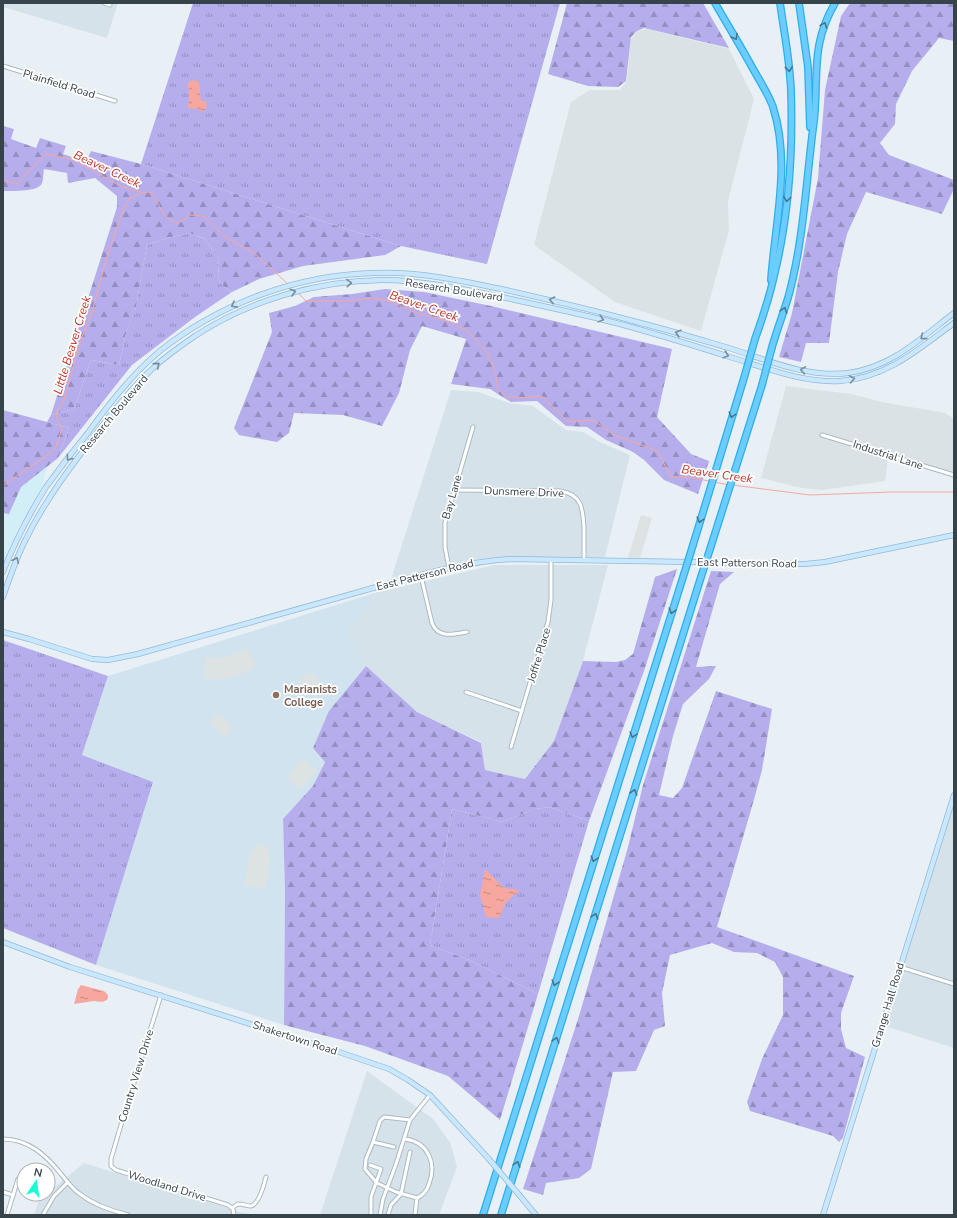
<svg xmlns="http://www.w3.org/2000/svg" width="957" height="1218" font-family="'Nunito Sans',sans-serif">
	<style>
		.residential { fill: #d6e2ea }
		.commercial { fill: #d2eff8 }
		.industrial { fill: #dae2e5 }
		.education { fill: #d1e3ef }
		.grass { fill: url(#grass-tufts) }
		.forest { fill: url(#forest-firs) }
		.parking { fill: #dde2e3 }
		.water { fill: url(#water-ripples) }
		.lines { fill: none; stroke-linecap: round; stroke-linejoin: round }
		.stream { stroke: #f6a8a0; stroke-width: 1 }
		.street-casing { stroke: #aabac2; stroke-width: 5 }
		.secondary-casing { stroke: #93bad6; stroke-width: 6 }
		.highway-casing { stroke: #2eafea; stroke-width: 8 }
		.street { stroke: #fff; stroke-width: 3 }
		.secondary { stroke: #c9e7ff; stroke-width: 4.5 }
		.highway { stroke: #6accff; stroke-width: 5.5 }
		.secondary-bridge-casing { stroke: #93bad6; stroke-width: 6; stroke-linecap: butt }
		.highway-bridge-casing { stroke: #2eafea; stroke-width: 8; stroke-linecap: butt }
		.secondary-bridge { stroke: #c9e7ff; stroke-width: 4.5 }
		.highway-bridge { stroke: #6accff; stroke-width: 5.5 }
		.oneway { stroke: #487489 }
		.oneway2 { stroke: #788d9b }
		.education-dot { fill: #8d6e63; stroke: #fff; stroke-width: 1.5 }
		.labels { text-anchor: middle; dominant-baseline: central; stroke-width: 3.5; stroke-linejoin: round; paint-order: stroke }
		.street-label { font-size: 11px; fill: #36444a; stroke: #fff }
		.education-label { font-size: 11px; font-weight: bold; fill: #785e54; stroke: #fff; text-anchor: start }
		.water-label { font-size: 12px; font-style: italic; fill: #bf3526; stroke: #fff }
	</style>
	<defs>
		<pattern id="grass-tufts" width="24" height="20" patternUnits="userSpaceOnUse"><rect width="24" height="20" fill="#b6aeec"/><path d="M3 7l-1-3M5 7V3M7 7l1-3M15 17l-1-3M17 17v-4M19 17l1-3" fill="none" stroke="#958fc1"/></pattern>
		<pattern id="forest-firs" width="22" height="20" patternUnits="userSpaceOnUse"><rect width="22" height="20" fill="#b6aeec"/><path d="M5 1l3.5 6h-7zM16 11l3.5 6h-7z" fill="#958fc1"/></pattern>
		<pattern id="water-ripples" width="26" height="14" patternUnits="userSpaceOnUse"><rect width="26" height="14" fill="#f6a8a0"/><path d="M2 4q2-2 4 0t4 0M15 11q2-2 4 0t4 0" fill="none" stroke="#c88a84"/></pattern>
	</defs>
	<rect width="100%" height="100%" fill="#e8f0f5"/>
	<g class="residential">
		<polygon points="3,3 118,3 107,38 3,7"/>
		<polygon points="451,390 478,392 509,403 533,406 566,430 583,432 600,442 630,455 605,557 496,557 391,579"/>
		<polygon points="495,565 608,565 583,661 554,741 525,779 485,770 481,742 417,712 366,666 347,632 378,592"/>
		<polygon points="954,795 954,1048 882,1025"/>
		<polygon points="367,1071 433,1119 450,1142 457,1167 439,1215 320,1215"/>
		<polygon points="84,1163 240,1212 254,1215 34,1215 39,1200"/>
	</g>
	<polygon class="commercial" points="3,410 51,453 41,491 19,528 3,562"/>
	<g class="industrial">
		<polygon points="647,29 729,49 754,99 728,201 729,230 701,331 615,302 534,245 571,102 590,90 620,90 627,81 631,40 638,31"/>
		<polygon points="786,386 851,394 882,402 945,413 954,419 954,477 888,457 885,481 822,490 802,488 761,478"/>
	</g>
	<polygon class="education" points="378,592 347,632 366,666 329,711 325,762 313,786 283,820 285,891 284,1025 96,965 153,782 82,755 108,676"/>
	<g class="grass">
		<polygon points="193,3 560,3 487,264 401,246 141,164"/>
		<polygon points="190,233 205,239 219,259 218,279 224,287 232,292 195,317 132,365 58,458 69,428 47,422 51,415 74,409 91,360 119,365 127,329 135,311 147,245 167,238"/>
		<polygon points="3,640 108,676 82,755 153,782 96,965 3,928"/>
		<polygon points="549,807 589,821 538,994 469,960 430,945 452,809 502,822 535,809"/>
	</g>
	<g class="forest">
		<polygon points="567,3 703,3 729,48 644,28 637,31 631,37 626,81 618,87 588,86 548,74"/>
		<polygon points="850,3 954,3 954,41 939,38 912,71 896,104 895,124 880,143 889,155 954,180 954,189 942,214 866,192 847,234 838,272 829,343 806,343 801,362 779,357 792,313 818,178 825,90 841,16"/>
		<path d="M3,126L14,129L11,139L36,148L40,138L66,146L63,154L86,162L91,151L141,164L401,246L385,255L303,266L259,279L232,292L224,287L218,279L219,259L205,239L190,233L167,238L147,245L135,312L127,329L119,365L91,360L74,409L51,415L117,207V196L95,178L68,183L67,173L44,169C43,173 44,181 41,185C35,192 12,191 3,191Z"/>
		<polygon points="385,289 424,292 491,306 672,349 657,417 691,454 709,461 698,494 664,480 644,460 633,452 606,440 587,427 566,426 537,401 511,402 490,389 451,384 466,339 422,326 410,350 399,393 382,426 343,415 294,413 289,433 277,442 239,435 234,428 272,332 269,313 295,306 314,297 352,294"/>
		<polygon points="3,410 69,428 58,458 21,487 9,514 3,513"/>
		<polygon points="677,569 644,671 589,821 549,807 535,809 502,822 452,809 430,945 469,960 538,994 500,1120 448,1076 365,1046 284,1025 285,891 283,819 313,786 325,762 313,748 329,711 366,666 417,712 481,743 485,770 525,779 554,741 583,661 616,662 625,660 633,654 655,577"/>
		<polygon points="711,571 734,572 720,584 696,667 716,666 709,679 683,704 673,736 659,795 673,798 682,788 716,691 772,709 762,770 755,796 717,927 854,976 841,1013 841,1029 846,1048 865,1057 843,1138 839,1142 833,1136 750,1111 747,1102 762,1059 783,1015 783,977 775,962 757,953 734,952 712,943 670,955 662,993 665,1026 654,1030 636,1071 613,1072 591,1169 579,1178 546,1183 543,1195 523,1189 579,1016 628,847 643,785"/>
	</g>
	<g class="parking">
		<polygon points="641,515 652,518 640,558 628,558"/>
		<polygon points="244,647 257,664 252,669 245,673 225,679 203,679 206,658 223,658 232,655 240,651"/>
		<polygon points="308,671 325,685 314,697 298,683"/>
		<polygon points="218,712 234,728 225,738 209,723"/>
		<polygon points="303,758 317,770 300,789 287,778"/>
		<polygon points="258,845 269,846 268,855 271,856 265,889 244,885 250,852"/>
	</g>
	<g class="water">
		<path d="M193,80L199,82C201,88 199,93 201,100L206,102L207,107L203,112L197,109L188,108C187,104 190,101 189,97C189,93 188,92 189,89L187,85L188,83Z"/>
		<polygon points="485,869 504,888 520,890 506,902 499,918 486,917 480,895"/>
		<polygon points="81,985 104,991 108,995 107,1000 102,1002 94,1001 74,1004 78,989"/>
	</g>
	<g class="lines">
		<g class="stream">
			<path d="M3,180L17,184L45,154C54,156 65,157 73,160C95,169 126,196 151,192C158,199 159,210 166,217C169,220 174,221 178,223L191,215L203,216L225,237L254,253L288,284"/>
			<polyline points="298,293 306,301 346,301 374,298 392,302 417,313 451,322 469,332 487,352 495,371 498,389 509,397 523,398 542,396 568,422 593,420 614,435 658,451 670,476 693,478 709,481"/>
			<polyline points="714,482 729,485"/>
			<polyline points="3,485 45,457 56,447 62,429 58,422 56,412 63,403 81,339 91,315 107,257 123,210 129,199 135,196 142,193"/>
			<polyline points="732,485 810,495 892,492 954,492"/>
		</g>
		<defs>
			<g id="street">
				<polyline points="104,3 110,5"/>
				<polyline points="3,66 115,101"/>
				<polyline points="822,435 954,475"/>
				<path d="M454,490L560,491C582,494 583,509 584,528C584,539 584,549 584,560"/>
				<polyline points="449,568 445,547 445,523 473,427"/>
				<path d="M421,576L432,623C438,639 454,634 467,632"/>
				<polyline points="466,692 522,711"/>
				<polyline points="511,747 548,622 551,600 551,560"/>
				<polyline points="900,967 954,984"/>
				<polyline points="161,995 121,1125 111,1159 111,1166 116,1170 228,1205 233,1209 234,1215"/>
				<path d="M3,1139C28,1139 46,1155 61,1174C67,1181 72,1189 80,1194C94,1205 111,1210 128,1215"/>
				<path d="M405,1139C428,1142 437,1163 429,1184C427,1190 424,1195 417,1198L396,1192L377,1183L365,1169L366,1159L373,1142L380,1121L384,1117L410,1120"/>
				<polyline points="373,1142 394,1147"/>
				<polyline points="370,1165 381,1169 371,1197 371,1215"/>
				<polyline points="3,1192 13,1195"/>
				<polyline points="401,1194 410,1152"/>
				<path d="M232,1208L238,1204C243,1204 247,1206 251,1206C259,1204 264,1185 266,1177"/>
				<polyline points="7,1215 18,1179 24,1184"/>
				<polyline points="43,1215 54,1196 67,1183"/>
				<polyline points="380,1215 383,1199 396,1164 410,1120 430,1095"/>
				<polyline points="388,1215 391,1205 401,1194"/>
				<polyline points="415,1215 417,1198"/>
			</g>
			<g id="secondary">
				<path d="M3,572C14,543 30,513 46,487C59,469 73,451 87,434C109,404 132,374 161,350C221,303 297,275 373,273C418,271 463,281 506,290C550,300 594,310 637,322C668,330 698,339 729,348C767,360 807,378 848,373C892,367 921,338 954,313"/>
				<path d="M3,597C10,577 16,558 26,539C45,500 72,465 98,431C114,410 131,389 150,371C163,358 179,347 195,336C250,300 316,281 382,280C425,280 469,290 511,299C546,307 581,314 616,323C654,333 692,345 730,357C766,368 802,383 840,381C886,378 919,349 954,323"/>
				<path d="M3,632L29,639L92,659L108,660L138,654C214,633 289,611 366,590C413,577 461,562 511,559L805,564L825,562L954,535"/>
				<polyline points="3,942 70,967 339,1052 389,1069 408,1080 430,1095 488,1158"/>
				<polyline points="520,1196 536,1215"/>
				<polyline points="823,1215 954,795"/>
			</g>
			<g id="highway">
				<path d="M715,3C727,24 740,45 752,67C759,80 768,93 773,107C791,163 775,223 771,280"/>
				<polyline points="799,3 808,67 810,127"/>
				<path d="M755,339C763,317 770,295 775,272C789,213 793,151 791,91C790,61 784,32 780,3"/>
				<path d="M772,347C777,330 783,314 788,298C804,240 806,180 814,121C819,75 810,46 835,3"/>
				<polyline points="693,545 744,378"/>
				<polyline points="711,546 762,385"/>
				<polyline points="483,1215 684,574"/>
				<polyline points="501,1215 701,577"/>
			</g>
		</defs>
		<use href="#street" class="street-casing"/>
		<use href="#secondary" class="secondary-casing"/>
		<use href="#highway" class="highway-casing"/>
		<use href="#street" class="street"/>
		<use href="#secondary" class="secondary"/>
		<use href="#highway" class="highway"/>
		<defs>
			<polyline id="secondary-bridge" points="488,1158 520,1196"/>
			<g id="highway-bridge">
				<polyline points="744,378 755,339"/>
				<polyline points="762,385 772,347"/>
				<polyline points="684,574 693,545"/>
				<polyline points="701,577 711,546"/>
			</g>
		</defs>
		<use href="#secondary-bridge" class="secondary-bridge-casing"/>
		<use href="#highway-bridge" class="highway-bridge-casing"/>
		<use href="#secondary-bridge" class="secondary-bridge"/>
		<use href="#highway-bridge" class="highway-bridge"/>
	</g>
	<defs><path id="oneway-chevron" d="M-2-3.5L2.5 0L-2 3.5" fill="none" stroke-width="1.6" stroke-linecap="round" stroke-linejoin="round"/></defs>
	<g class="oneway">
		<use href="#oneway-chevron" transform="translate(824 25) rotate(-70)"/>
		<use href="#oneway-chevron" transform="translate(735 37) rotate(60)"/>
		<use href="#oneway-chevron" transform="translate(789 69) rotate(84)"/>
		<use href="#oneway-chevron" transform="translate(787 199) rotate(98)"/>
		<use href="#oneway-chevron" transform="translate(784 310) rotate(-72)"/>
		<use href="#oneway-chevron" transform="translate(732 415) rotate(107)"/>
		<use href="#oneway-chevron" transform="translate(700 520) rotate(106)"/>
		<use href="#oneway-chevron" transform="translate(672 611) rotate(107)"/>
		<use href="#oneway-chevron" transform="translate(633 735) rotate(107)"/>
		<use href="#oneway-chevron" transform="translate(634 792) rotate(-73)"/>
		<use href="#oneway-chevron" transform="translate(594 859) rotate(107)"/>
		<use href="#oneway-chevron" transform="translate(595 916) rotate(-73)"/>
		<use href="#oneway-chevron" transform="translate(555 983) rotate(107)"/>
		<use href="#oneway-chevron" transform="translate(556 1040) rotate(-73)"/>
		<use href="#oneway-chevron" transform="translate(517 1164) rotate(-72)"/>
	</g>
	<g class="oneway2">
		<use href="#oneway-chevron" transform="translate(349 283) rotate(-4)"/>
		<use href="#oneway-chevron" transform="translate(293 292) rotate(-15)"/>
		<use href="#oneway-chevron" transform="translate(552 300) rotate(-168)"/>
		<use href="#oneway-chevron" transform="translate(234 305) rotate(152)"/>
		<use href="#oneway-chevron" transform="translate(601 319) rotate(15)"/>
		<use href="#oneway-chevron" transform="translate(678 333) rotate(-164)"/>
		<use href="#oneway-chevron" transform="translate(923 337) rotate(143)"/>
		<use href="#oneway-chevron" transform="translate(726 355) rotate(17)"/>
		<use href="#oneway-chevron" transform="translate(157 365) rotate(-40)"/>
		<use href="#oneway-chevron" transform="translate(803 370) rotate(-170)"/>
		<use href="#oneway-chevron" transform="translate(852 379) rotate(-10)"/>
		<use href="#oneway-chevron" transform="translate(69 458) rotate(127)"/>
		<use href="#oneway-chevron" transform="translate(16 560) rotate(-67)"/>
	</g>
	<circle class="education-dot" cx="276" cy="695" r="4"/>
	<g class="labels">
		<g class="street-label">
			<text transform="translate(59 84) rotate(17)">Plainfield Road</text>
			<text transform="translate(454 290) rotate(9)">Research Boulevard</text>
			<text transform="translate(114 414) rotate(-50)">Research Boulevard</text>
			<text transform="translate(888 455) rotate(18)">Industrial Lane</text>
			<text transform="translate(524 492) rotate(2)">Dunsmere Drive</text>
			<text transform="translate(452 497) rotate(-74)">Bay Lane</text>
			<text transform="translate(747 563) rotate(1)">East Patterson Road</text>
			<text transform="translate(425 575) rotate(-14)">East Patterson Road</text>
			<text transform="translate(539 655) rotate(-73)">Joffre Place</text>
			<text transform="translate(888 1005) rotate(-73)">Grange Hall Road</text>
			<text transform="translate(295 1038) rotate(18)">Shakertown Road</text>
			<text transform="translate(136 1076) rotate(-73)">Country View Drive</text>
			<text transform="translate(167 1186) rotate(17)">Woodland Drive</text>
		</g>
		<g class="education-label">
			<text x="284" y="689">Marianists<tspan x="284" dy="13">College</tspan></text>
		</g>
		<g class="water-label">
			<text transform="translate(107 169) rotate(25)">Beaver Creek</text>
			<text transform="translate(424 306) rotate(19)">Beaver Creek</text>
			<text transform="translate(72 345) rotate(-73)">Little Beaver Creek</text>
			<text transform="translate(717 474) rotate(8)">Beaver Creek</text>
		</g>
	</g>
	<rect width="957" height="1218" fill="none" stroke="#36444a" stroke-width="8"/>
	<g transform="translate(36 1182) rotate(13)"><circle r="19" fill="#ffffff" stroke="#afb4b7"/>
	<path d="M0-3L7 15L0 10L-7 15Z" fill="#16ffd7"/>
	<text y="-6" font-size="11" font-weight="bold" text-anchor="middle" fill="#36444a">N</text>
	</g>
</svg>
